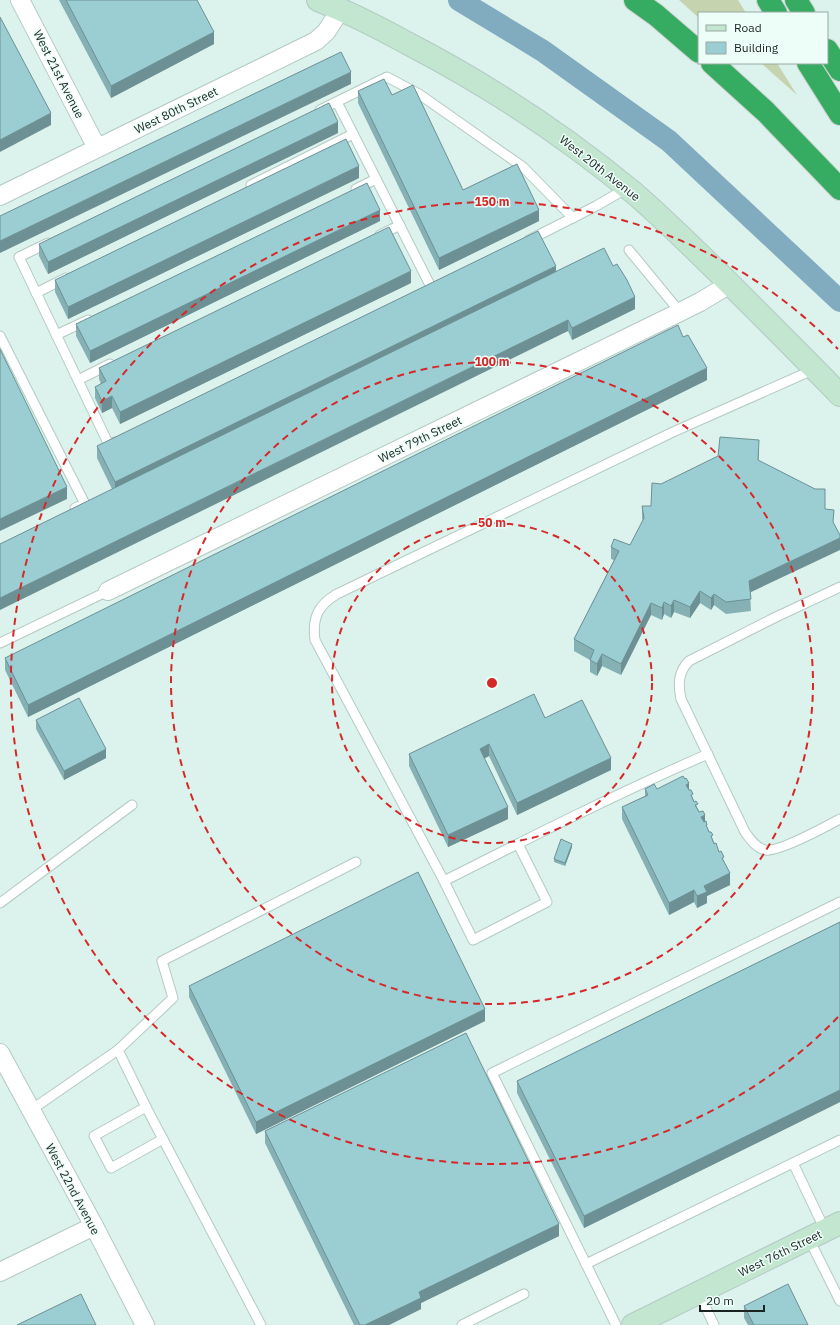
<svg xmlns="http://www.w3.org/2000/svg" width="840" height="1325" font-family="'IBM Plex Sans',sans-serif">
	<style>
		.green { fill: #c5d4af }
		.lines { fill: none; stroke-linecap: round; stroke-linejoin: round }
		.canal { stroke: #81abbf; stroke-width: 22 }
		.lane-casing { stroke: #b4cac4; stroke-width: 11 }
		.street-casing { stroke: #b4cac4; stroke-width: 20 }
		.secondary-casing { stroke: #b4cac4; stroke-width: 24 }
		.highway-casing { stroke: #d2d3d3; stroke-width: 24 }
		.lane { stroke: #fff; stroke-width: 9 }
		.street { stroke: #fff; stroke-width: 18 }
		.secondary { stroke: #c2e6d0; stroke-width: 22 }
		.highway { stroke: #35ac61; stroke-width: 22 }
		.wall { fill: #85b1b5 }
		.shaded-wall { fill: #6c9094 }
		.building { fill: #9bced3; stroke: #6c9094 }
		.ring { fill: none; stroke: #d62828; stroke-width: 2; stroke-dasharray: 7 5 }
		.labels { text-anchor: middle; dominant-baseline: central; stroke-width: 3; stroke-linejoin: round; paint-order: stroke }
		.street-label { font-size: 12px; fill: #1c2422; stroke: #edfef9 }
		.centre { fill: #d62828; stroke: #edfef9; stroke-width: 2 }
		.ring-label { font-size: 12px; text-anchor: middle; font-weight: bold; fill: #d62828; stroke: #edfef9; stroke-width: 3; stroke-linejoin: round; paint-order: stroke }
	</style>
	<rect width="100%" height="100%" fill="#dcf2ec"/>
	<g class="green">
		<polygon points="679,0 738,0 746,13 699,13 699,18"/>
		<polygon points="761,63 777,63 797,95"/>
	</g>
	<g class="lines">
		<polyline class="canal" points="459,0 543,51 669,141 840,301"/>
		<defs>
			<g id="lane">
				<polyline points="337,102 431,287"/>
				<polyline points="320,110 387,77 419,94 523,167 573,218"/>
				<polyline points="251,185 353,134"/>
				<polyline points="356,189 376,179"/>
				<polyline points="380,235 400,225"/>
				<polyline points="529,240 596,206 627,188"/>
				<polyline points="48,243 19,257 109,445 115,442"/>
				<polyline points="629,250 680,312"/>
				<polyline points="36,293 66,278"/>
				<polyline points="56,335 88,320"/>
				<polyline points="0,336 85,504 75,508"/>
				<polyline points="78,380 110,364"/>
				<path d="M840,587L776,617L689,661C678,672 678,685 681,699L745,832C750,839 756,848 765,850C778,853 827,826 840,819"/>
				<polyline points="0,643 108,591"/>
				<path d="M708,754C618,793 531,837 444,881L315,640C312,618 318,605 337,594L673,432L815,369"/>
				<polyline points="444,881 473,940 547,902 518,844"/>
				<polyline points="0,903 132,805"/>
				<polyline points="146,1107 94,1136 111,1168 163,1139"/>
				<polyline points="31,1110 118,1050"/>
				<polyline points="793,1163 825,1230"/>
				<polyline points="809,1239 840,1301"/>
				<polyline points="586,1264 840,1140"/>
				<polyline points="699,1293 714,1325"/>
				<polyline points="261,1325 146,1107 118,1050 173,998 162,961 356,862"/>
				<polyline points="462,1325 524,1294"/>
				<polyline points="616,1325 492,1073 840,902"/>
			</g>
			<g id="street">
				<polyline points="20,0 97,148"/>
				<polyline points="0,196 316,41 326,32 341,9"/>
				<polyline points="108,591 680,312 700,302 730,284"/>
				<polyline points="0,1053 94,1226 145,1325"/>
				<polyline points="0,1272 94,1226"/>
			</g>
			<g id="secondary">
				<path d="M318,0C348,12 378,27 407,43C488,85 564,135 634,193C673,227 710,264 747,301C778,332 809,363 840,395"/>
				<polyline points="633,1325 840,1223"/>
			</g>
			<g id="highway">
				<polyline points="635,0 656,15 699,52"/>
				<polyline points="768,0 776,13"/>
				<polyline points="796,0 804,13"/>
				<polyline points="827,50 840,70"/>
				<polyline points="712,63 766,112 840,189"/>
				<polyline points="808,63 840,114"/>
			</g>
		</defs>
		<use href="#lane" class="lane-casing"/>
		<use href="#street" class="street-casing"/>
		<use href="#secondary" class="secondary-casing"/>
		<use href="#highway" class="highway-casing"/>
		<use href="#lane" class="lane"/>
		<use href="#street" class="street"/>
		<use href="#secondary" class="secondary"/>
		<use href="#highway" class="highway"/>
	</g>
	<g class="wall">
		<polygon points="59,0 197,0 214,44 111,98"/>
		<polygon points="358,91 392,95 463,190 539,221 439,270 358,103"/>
		<polygon points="338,133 48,274 39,256 39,244"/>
		<polygon points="359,178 68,319 55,292 55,280"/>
		<polygon points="380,221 90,363 76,336 76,324"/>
		<polygon points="556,271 635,309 572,340 568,331 112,489 97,458 97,446"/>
		<polygon points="411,283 120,424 112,408 102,413 95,398 95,387 101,384 99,379 99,368"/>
		<polygon points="683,337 707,380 28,717 5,670 5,658"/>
		<polygon points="759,451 750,592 751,611 726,614 714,605 711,610 700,603 690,618 674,612 671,618 664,614 662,620 651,615 621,675 602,666 597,676 590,672 590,660 574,651 574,639 614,560 611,559 611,547 630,545 643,522 642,518 642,506 651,506 661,484"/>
		<polygon points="545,718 611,770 517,815 489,756 484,758 508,819 448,847 409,766 409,754"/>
		<polygon points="36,720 106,758 64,780 36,729"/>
		<polygon points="645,789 689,790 698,809 705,822 713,840 724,861 730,885 707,896 707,903 697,908 694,902 669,915 622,819 622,807 645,796"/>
		<polygon points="572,847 565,866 554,862 554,859"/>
		<polygon points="840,922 840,1102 584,1228 517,1093 517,1081"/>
		<polygon points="189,986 485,1021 256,1134 189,997"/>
		<polygon points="265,1131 559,1236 421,1303 421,1309 389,1325 354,1325 265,1143"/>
		<polygon points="744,1306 808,1325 748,1325 744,1318"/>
	</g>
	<g class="shaded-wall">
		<polygon points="214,32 214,44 111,98 111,86"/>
		<polygon points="351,72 351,84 0,253 0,241"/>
		<polygon points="51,113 51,125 0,152 0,140"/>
		<polygon points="338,122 338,133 48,274 48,262"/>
		<polygon points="359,166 359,178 68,319 68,307"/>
		<polygon points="380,210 380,221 90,363 90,351"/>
		<polygon points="539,210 539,221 439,270 439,258"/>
		<polygon points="556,266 556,278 115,493 115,482"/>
		<polygon points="411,271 411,283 120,424 120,412"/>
		<polygon points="635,297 635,309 572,340 572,328"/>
		<polygon points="568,320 568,331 0,610 0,598"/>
		<polygon points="707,368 707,380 28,717 28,705"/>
		<polygon points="112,396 112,408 102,413 102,401"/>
		<polygon points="67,487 67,499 0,531 0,519"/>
		<polygon points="840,538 840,550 749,593 749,581"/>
		<polygon points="700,591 700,603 690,618 690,607"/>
		<polygon points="714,594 714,605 711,610 711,598"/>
		<polygon points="674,600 674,612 671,618 671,606"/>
		<polygon points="664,602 664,614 662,620 662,608"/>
		<polygon points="651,603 651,615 621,675 621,664"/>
		<polygon points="602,654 602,666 597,676 597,664"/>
		<polygon points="489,744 489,756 480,761 480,749"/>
		<polygon points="106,749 106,758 64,780 64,771"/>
		<polygon points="611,758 611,770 517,815 517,803"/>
		<polygon points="689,783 689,795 686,785"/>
		<polygon points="508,807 508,819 448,847 448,835"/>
		<polygon points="705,815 705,827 701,817"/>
		<polygon points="572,844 572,847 565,866 565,863"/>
		<polygon points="730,873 730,885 707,896 707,903 697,908 697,896 704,886"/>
		<polygon points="694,890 694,902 669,915 669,903"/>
		<polygon points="485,1009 485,1021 256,1134 256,1122"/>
		<polygon points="840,1090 840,1102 584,1228 584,1216"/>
		<polygon points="559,1224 559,1236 421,1303 421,1309 389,1325 365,1325 419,1292"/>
	</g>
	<g class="building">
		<polygon points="66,0 197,0 214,32 111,86"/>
		<polygon points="0,17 51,113 0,140"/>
		<polygon points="341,52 351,72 0,241 0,216"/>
		<polygon points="384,79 392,95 413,85 463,190 517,164 539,210 439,258 358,91"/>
		<polygon points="329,103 338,122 48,262 39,244"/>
		<polygon points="346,139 359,166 68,307 55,280"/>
		<polygon points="367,183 380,210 90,351 76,324"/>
		<polygon points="389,227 411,271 120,412 112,396 102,401 95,387 106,381 99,368"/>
		<polygon points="538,231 556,266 115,482 97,446"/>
		<polygon points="604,248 613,266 617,264 627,280 635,297 572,328 568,320 0,598 0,544"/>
		<polygon points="678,325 683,337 688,335 707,368 28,705 5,658"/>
		<polygon points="0,349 67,487 0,519"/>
		<polygon points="720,437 759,440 758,460 815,489 825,489 825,509 834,510 833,522 840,535 840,538 749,581 751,599 726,602 714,594 711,598 700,591 690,607 674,600 671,606 664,602 662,608 651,603 621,664 602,654 597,664 590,660 594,650 574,639 619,551 611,547 614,539 630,545 644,518 642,506 651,506 652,483 661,484 718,456"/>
		<polygon points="534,694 545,718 582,700 611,758 517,803 489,744 480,749 508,807 448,835 409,754"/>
		<polygon points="79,698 106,749 64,771 36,720"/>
		<polygon points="683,776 685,779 686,778 689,783 686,785 689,790 691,790 693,794 691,795 694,802 696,801 698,804 695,805 699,812 703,811 705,815 701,817 704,822 706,821 707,825 706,825 709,832 711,832 713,835 711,836 714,844 716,843 719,852 721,851 724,857 722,858 730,873 704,886 707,892 697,896 694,890 669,903 622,807 648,795 645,789 654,784 657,789"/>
		<polygon points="561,839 572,844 565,863 554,859"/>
		<polygon points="418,872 485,1009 256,1122 189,986"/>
		<polygon points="840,922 840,1090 584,1216 517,1081"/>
		<polygon points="466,1033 559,1224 419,1292 421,1298 365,1325 360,1325 265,1131"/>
		<polygon points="788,1284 808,1325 754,1325 744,1306"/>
		<polygon points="81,1294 96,1325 17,1325"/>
	</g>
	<g class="ring">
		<circle cx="492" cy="683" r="160"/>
		<circle cx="492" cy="683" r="321"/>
		<path d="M838 1017A481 481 0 1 1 838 349"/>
	</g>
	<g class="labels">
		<g class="street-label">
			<text transform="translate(59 74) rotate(63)">West 21st Avenue</text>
			<text transform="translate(176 110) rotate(-26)">West 80th Street</text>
			<text transform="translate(600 168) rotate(38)">West 20th Avenue</text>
			<text transform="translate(420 439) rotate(-26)">West 79th Street</text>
			<text transform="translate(73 1189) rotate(62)">West 22nd Avenue</text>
			<text transform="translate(780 1253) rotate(-26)">West 76th Street</text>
		</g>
	</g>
	<circle cx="492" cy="683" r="6" class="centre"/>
	<g class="ring-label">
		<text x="492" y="206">150 m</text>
		<text x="492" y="366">100 m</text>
		<text x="492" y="527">50 m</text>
	</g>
	<rect x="698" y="12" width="130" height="52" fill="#edfef9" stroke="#99a7a3"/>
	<rect x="706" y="25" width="20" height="6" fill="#c2e6d0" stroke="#99a7a3"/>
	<text x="734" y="32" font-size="12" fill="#1c2422">Road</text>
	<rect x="706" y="42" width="20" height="12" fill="#9bced3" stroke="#99a7a3"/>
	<text x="734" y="52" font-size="12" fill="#1c2422">Building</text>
	<path d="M700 1305v6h64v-6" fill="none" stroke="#1c2422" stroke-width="2"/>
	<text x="706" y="1305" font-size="12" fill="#1c2422" stroke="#edfef9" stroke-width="3" paint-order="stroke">20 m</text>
</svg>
